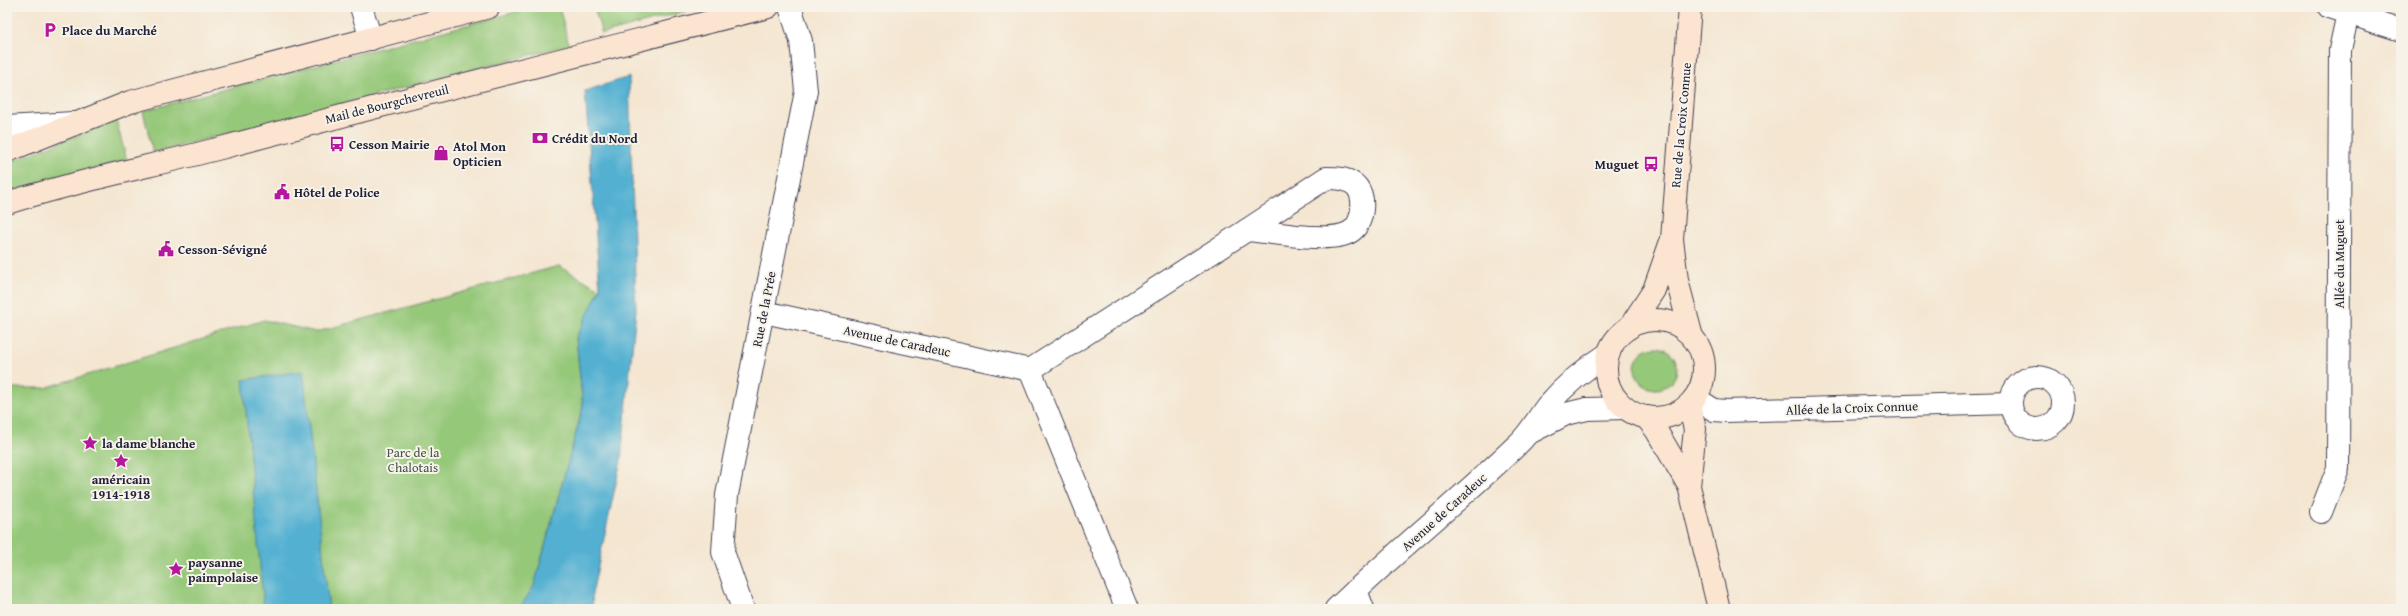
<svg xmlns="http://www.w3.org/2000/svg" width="2408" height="616" font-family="'Gentium Book Plus',serif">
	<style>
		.green { fill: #95c879; stroke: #5c755a }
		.water { fill: #52b0d1; stroke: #3a6986 }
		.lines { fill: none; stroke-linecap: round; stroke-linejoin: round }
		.minor-casing { stroke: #423f52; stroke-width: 24 }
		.tertiary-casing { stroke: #423f52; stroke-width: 24 }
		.secondary-casing { stroke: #423f52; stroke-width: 24 }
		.minor { stroke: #fff; stroke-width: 22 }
		.tertiary { stroke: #fff; stroke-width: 22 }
		.secondary { stroke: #fce5d0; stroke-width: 22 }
		.labels { text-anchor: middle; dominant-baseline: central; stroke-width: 4; stroke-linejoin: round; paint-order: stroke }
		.poi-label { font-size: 13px; font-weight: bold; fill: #22223b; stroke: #f7f3e8; text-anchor: start }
		.street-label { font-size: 13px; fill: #22223b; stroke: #f7f3e8 }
		.park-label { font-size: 13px; fill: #44544e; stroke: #f7f3e8 }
	</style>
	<rect width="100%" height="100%" fill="#f7f3e8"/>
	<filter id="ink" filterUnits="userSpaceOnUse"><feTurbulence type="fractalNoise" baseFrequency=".025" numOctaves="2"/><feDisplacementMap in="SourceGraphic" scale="8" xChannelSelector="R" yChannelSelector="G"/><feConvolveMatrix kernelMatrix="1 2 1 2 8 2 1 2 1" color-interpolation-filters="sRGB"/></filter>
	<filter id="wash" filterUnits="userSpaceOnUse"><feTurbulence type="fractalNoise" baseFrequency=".012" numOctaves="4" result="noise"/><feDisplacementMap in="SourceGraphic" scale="16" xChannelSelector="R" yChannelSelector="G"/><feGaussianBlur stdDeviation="0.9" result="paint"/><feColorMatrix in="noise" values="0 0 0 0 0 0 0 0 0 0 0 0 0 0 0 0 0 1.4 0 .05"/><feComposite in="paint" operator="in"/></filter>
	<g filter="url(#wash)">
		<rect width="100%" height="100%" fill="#f4e6d1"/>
		<g class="green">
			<polygon points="534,7 559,7 569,45 153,153 143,111"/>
			<polygon points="594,7 701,7 602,34"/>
			<polygon points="116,120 127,161 7,192 7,163"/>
			<polygon points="559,266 600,289 576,338 583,407 534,587 519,609 7,609 7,388 45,388 264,320 316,332"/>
			<circle cx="1656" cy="368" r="21"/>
		</g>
		<g class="water">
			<polygon points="629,77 636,310 621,460 592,594 593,609 519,609 534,586 583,407 576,338 600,289 585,91"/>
			<polygon points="303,371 329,609 264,609 243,380"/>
		</g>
	</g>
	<g filter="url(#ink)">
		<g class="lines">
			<defs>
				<g id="minor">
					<polyline points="361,7 371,39"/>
					<polyline points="7,127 73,123"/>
					<path d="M1326,178C1336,178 1349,178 1357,187C1366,199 1363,224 1350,232C1331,244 1271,232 1247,230Z"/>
					<polyline points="764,312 1030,370 1127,609"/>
					<polyline points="1030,370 1247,230"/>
					<circle cx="2037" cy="403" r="26"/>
					<polyline points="1695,398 1714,410 1726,411 2011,403"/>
					<polyline points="1531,432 1566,414 1587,409 1625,408"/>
					<polyline points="2321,512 2338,468 2340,50 2348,13"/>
					<polyline points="1356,590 1363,609"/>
					<polyline points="743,609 723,552 727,495 806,91 801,41 790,7"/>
					<path d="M1336,609C1395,552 1459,501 1518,444C1530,433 1537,419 1547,406C1564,386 1587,367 1609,353"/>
				</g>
				<polyline id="tertiary" points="2329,7 2401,30"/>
				<g id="secondary">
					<polyline points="1690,7 1672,239 1677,280 1692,337"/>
					<polyline points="7,151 130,102 489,7"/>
					<path d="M7,203C76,181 147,167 217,149C400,100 584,54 768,7"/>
					<circle cx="1655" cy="369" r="49"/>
					<polyline points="1629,328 1654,290 1670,244"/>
					<polyline points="1689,405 1695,429 1689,486 1719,609"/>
					<polyline points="1646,417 1656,430 1689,486"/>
				</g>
			</defs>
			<use href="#minor" class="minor-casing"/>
			<use href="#tertiary" class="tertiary-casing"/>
			<use href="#secondary" class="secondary-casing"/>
			<use href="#minor" class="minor"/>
			<use href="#tertiary" class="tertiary"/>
			<use href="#secondary" class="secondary"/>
		</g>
	</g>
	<defs>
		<symbol id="parking-bare" viewBox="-9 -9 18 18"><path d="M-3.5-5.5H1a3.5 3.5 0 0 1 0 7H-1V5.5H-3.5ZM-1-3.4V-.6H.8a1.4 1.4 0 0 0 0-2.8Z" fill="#b5179e" stroke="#f7f3e8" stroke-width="2.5" paint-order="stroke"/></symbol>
		<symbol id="bank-bare" viewBox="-9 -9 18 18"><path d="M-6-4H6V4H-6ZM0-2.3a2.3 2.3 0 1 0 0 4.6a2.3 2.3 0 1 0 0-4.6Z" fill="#b5179e" stroke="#f7f3e8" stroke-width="2.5" paint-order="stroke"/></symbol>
		<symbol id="bus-bare" viewBox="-9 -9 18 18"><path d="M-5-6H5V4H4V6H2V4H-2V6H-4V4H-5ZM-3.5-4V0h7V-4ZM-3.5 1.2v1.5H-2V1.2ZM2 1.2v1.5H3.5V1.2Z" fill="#b5179e" stroke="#f7f3e8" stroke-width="2.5" paint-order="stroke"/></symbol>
		<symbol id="shop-bare" viewBox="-9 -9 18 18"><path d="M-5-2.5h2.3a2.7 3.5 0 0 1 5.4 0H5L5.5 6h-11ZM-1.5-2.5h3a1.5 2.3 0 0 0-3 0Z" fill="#b5179e" stroke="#f7f3e8" stroke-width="2.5" paint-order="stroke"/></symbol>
		<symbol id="civic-bare" viewBox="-9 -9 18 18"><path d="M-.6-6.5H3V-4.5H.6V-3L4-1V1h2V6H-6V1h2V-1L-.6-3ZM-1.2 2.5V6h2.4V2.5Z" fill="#b5179e" stroke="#f7f3e8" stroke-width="2.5" paint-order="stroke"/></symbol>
		<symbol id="sight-bare" viewBox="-9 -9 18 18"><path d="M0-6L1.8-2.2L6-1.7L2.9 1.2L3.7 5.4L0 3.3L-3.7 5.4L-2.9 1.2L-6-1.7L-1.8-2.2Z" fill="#b5179e" stroke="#f7f3e8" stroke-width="2.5" paint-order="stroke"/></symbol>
	</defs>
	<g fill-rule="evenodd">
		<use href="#parking-bare" x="39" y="19" width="22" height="22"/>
		<use href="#bank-bare" x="529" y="127" width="22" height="22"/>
		<use href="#bus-bare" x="326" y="133" width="22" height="22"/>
		<use href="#shop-bare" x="430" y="142" width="22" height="22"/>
		<use href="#bus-bare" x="1640" y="153" width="22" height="22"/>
		<use href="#civic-bare" x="271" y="181" width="22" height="22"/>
		<use href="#civic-bare" x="155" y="238" width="22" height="22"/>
		<use href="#sight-bare" x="79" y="432" width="22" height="22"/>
		<use href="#sight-bare" x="110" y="450" width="22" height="22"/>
		<use href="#sight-bare" x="165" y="558" width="22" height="22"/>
	</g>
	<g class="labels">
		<g class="poi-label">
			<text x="62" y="30">Place du Marché</text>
			<text x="552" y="138">Crédit du Nord</text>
			<text x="349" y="144">Cesson Mairie</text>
			<text x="453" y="146">Atol Mon<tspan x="453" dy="15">Opticien</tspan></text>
			<text x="1639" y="164" text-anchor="end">Muguet</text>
			<text x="294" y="192">Hôtel de Police</text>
			<text x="178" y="249">Cesson-Sévigné</text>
			<text x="102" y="443">la dame blanche</text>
			<text x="121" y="479" text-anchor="middle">américain<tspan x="121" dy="15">1914-1918</tspan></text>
			<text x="188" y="562">paysanne<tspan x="188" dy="15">paimpolaise</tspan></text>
		</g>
		<g class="street-label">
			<text transform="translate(387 104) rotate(-14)">Mail de Bourgchevreuil</text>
			<text transform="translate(1681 125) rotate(-85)">Rue de la Croix Connue</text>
			<text transform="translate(2339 264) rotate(-90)">Allée du Muguet</text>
			<text transform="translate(764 309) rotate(-79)">Rue de la Prée</text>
			<text transform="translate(897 341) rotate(12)">Avenue de Caradeuc</text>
			<text transform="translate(1852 408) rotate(-2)">Allée de la Croix Connue</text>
			<text transform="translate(1444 512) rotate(-42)">Avenue de Caradeuc</text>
		</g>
		<g class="park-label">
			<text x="413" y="452">Parc de la<tspan x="413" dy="15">Chalotais</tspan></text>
		</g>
	</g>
	<rect width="2408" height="616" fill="none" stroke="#f7f3e8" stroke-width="24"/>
</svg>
